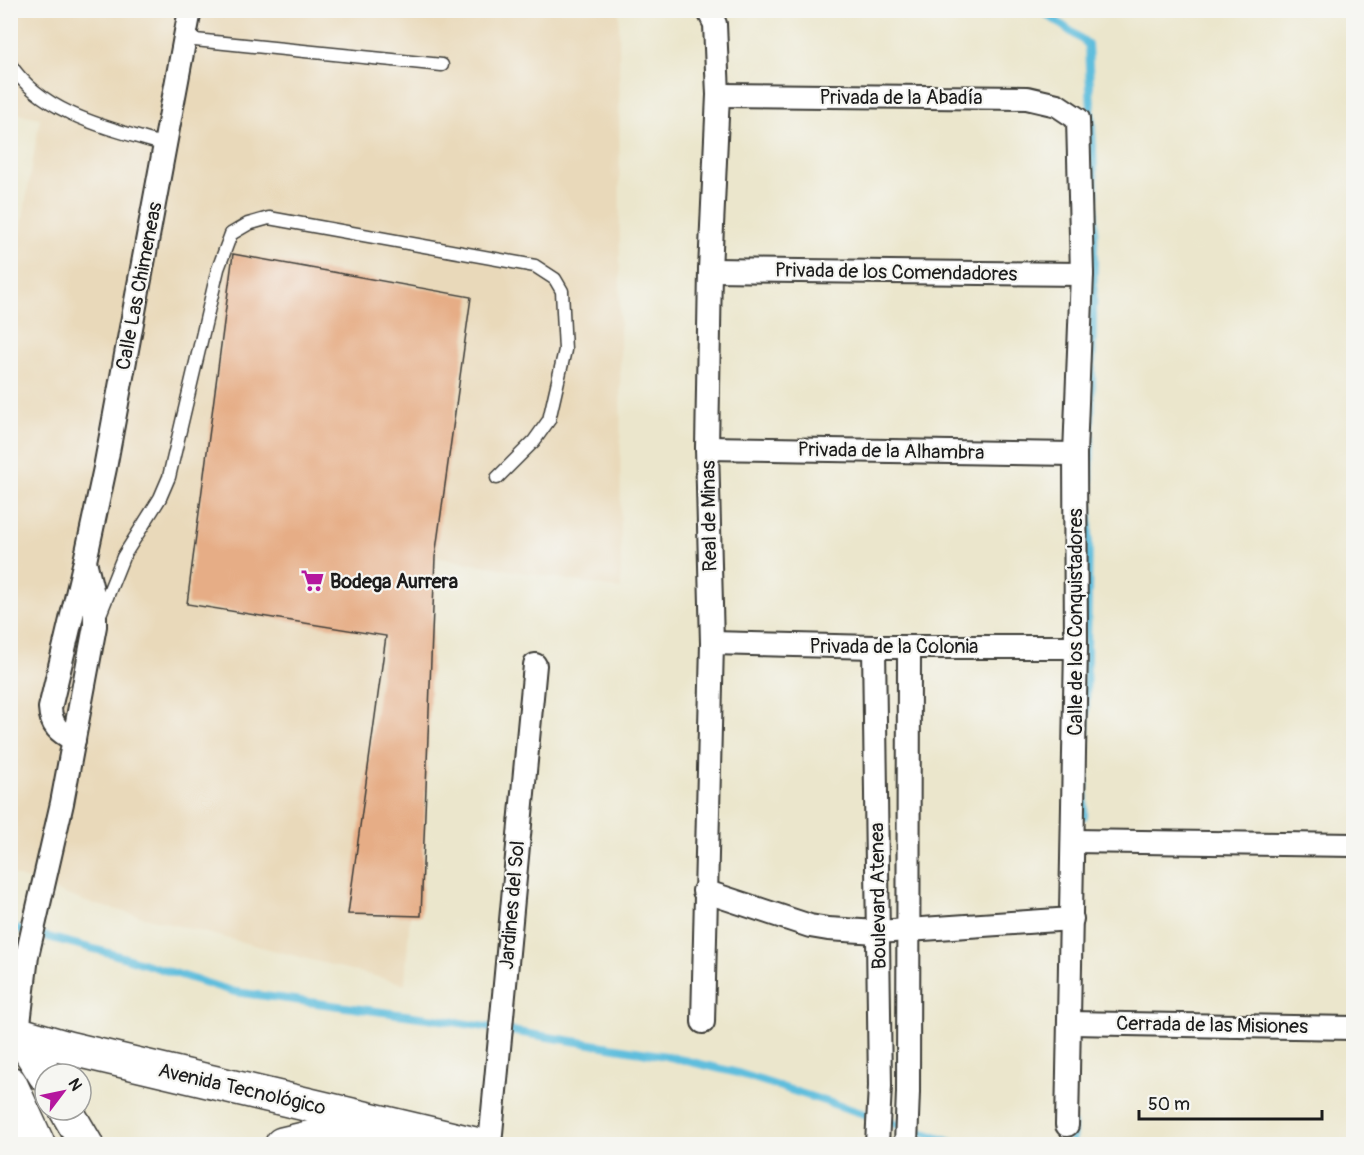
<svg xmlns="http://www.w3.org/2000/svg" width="1364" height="1155" font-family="Pangolin,sans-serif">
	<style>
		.built { fill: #e9d9ba }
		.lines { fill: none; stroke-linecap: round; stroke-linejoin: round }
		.stream { stroke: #5fbedd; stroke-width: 8 }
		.building { fill: #e6ad86 }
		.lane-casing { stroke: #3b3a36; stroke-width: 15 }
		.street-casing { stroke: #3b3a36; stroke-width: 26 }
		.secondary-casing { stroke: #3b3a36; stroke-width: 36 }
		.lane { stroke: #fff; stroke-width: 12 }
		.street { stroke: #fff; stroke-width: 22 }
		.secondary { stroke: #fff; stroke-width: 33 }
		.labels { text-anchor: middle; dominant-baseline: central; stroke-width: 4.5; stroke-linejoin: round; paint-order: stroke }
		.street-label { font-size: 20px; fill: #1c1c1c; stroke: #f6f6f2 }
		.poi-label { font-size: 20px; font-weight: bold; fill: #1c1c1c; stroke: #f6f6f2; text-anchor: start }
	</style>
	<rect width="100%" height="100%" fill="#f6f6f2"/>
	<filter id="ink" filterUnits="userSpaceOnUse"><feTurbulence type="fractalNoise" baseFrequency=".0167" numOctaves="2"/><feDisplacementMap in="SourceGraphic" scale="12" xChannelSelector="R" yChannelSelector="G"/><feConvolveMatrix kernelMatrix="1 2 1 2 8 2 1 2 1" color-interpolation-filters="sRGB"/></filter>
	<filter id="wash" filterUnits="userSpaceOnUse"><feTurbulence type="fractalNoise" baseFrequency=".008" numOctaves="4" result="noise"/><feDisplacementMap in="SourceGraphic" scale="24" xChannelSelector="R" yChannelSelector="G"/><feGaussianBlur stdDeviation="1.35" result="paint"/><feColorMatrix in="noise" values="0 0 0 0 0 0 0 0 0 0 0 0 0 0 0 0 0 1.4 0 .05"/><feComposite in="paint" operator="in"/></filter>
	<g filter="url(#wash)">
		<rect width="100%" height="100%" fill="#ebe6cc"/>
		<polygon class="built" points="10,11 619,11 621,589 435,557 405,984 86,902 11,874 10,294 40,118 11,112"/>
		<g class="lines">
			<g class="stream">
				<polyline points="1041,10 1088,44 1095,196 1084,816"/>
				<polyline points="10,927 113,954 235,992 442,1020 666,1056 738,1073 957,1144"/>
				<polyline points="1072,1144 1073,1125"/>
			</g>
		</g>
		<g id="blocks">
			<polygon class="building" points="233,254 471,297 435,557 421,916 348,914 386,636 187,604"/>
		</g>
	</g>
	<g filter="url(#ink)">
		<use href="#blocks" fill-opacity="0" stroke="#3b3a36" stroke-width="1.5"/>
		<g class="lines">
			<defs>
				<g id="lane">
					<polyline points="10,11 11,10"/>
					<polyline points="185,39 442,65"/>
					<path d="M10,64C43,115 112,129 166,145"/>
					<polyline points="101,612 123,557 160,498 169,477 218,269 231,234 248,224 269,218 535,266 555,279 562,291 565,350 549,420 534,441 497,478"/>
				</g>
				<g id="street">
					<polyline points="718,95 1027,98 1057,105 1078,119 1082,274 1075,454 1076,647 1067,1125"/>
					<polyline points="710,270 1082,274"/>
					<polyline points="707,448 1075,454"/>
					<polyline points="712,643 874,647 1076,647"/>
					<polyline points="874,647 880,1086 877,1144"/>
					<path d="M74,740C59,732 51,726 50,708L84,565"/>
					<polyline points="1073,841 1354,845"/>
					<polyline points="704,891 810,926 828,929 878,932 1072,919"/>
					<polyline points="703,1022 712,643 707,448 710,270 718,95 715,24 708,10"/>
					<polyline points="1070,1023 1354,1028"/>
					<polyline points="18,1032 27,956 62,803 95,626 95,602 85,561 105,468 190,10"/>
					<polyline points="490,1144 535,665"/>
					<polyline points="906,1144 908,1092 909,647"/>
				</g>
				<g id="secondary">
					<polyline points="10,1031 68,1048 475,1144"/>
					<polyline points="18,1032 45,1075"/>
					<polyline points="10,1083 38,1144"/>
					<polyline points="66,1110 86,1144"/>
					<polyline points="282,1144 371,1123"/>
				</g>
			</defs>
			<use href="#lane" class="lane-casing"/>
			<use href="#street" class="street-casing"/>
			<use href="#secondary" class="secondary-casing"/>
			<use href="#lane" class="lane"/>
			<use href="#street" class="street"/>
			<use href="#secondary" class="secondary"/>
		</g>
	</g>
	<defs>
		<symbol id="supermarket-bare" viewBox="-9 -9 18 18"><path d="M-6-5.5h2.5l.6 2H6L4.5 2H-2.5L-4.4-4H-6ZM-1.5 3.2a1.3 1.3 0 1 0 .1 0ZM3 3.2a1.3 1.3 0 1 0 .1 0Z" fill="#b5179e" stroke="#f6f6f2" stroke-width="2.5" paint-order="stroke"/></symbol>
	</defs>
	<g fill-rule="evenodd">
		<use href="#supermarket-bare" x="296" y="564" width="33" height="33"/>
	</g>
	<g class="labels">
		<g class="street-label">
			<text x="901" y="97">Privada de la Abadía</text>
			<text transform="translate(896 272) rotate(1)">Privada de los Comendadores</text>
			<text transform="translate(139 286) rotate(-79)">Calle Las Chimeneas</text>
			<text transform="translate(891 451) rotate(1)">Privada de la Alhambra</text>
			<text transform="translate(709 516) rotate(-91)">Real de Minas</text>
			<text transform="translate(1075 622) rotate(-90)">Calle de los Conquistadores</text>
			<text x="894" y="646">Privada de la Colonia</text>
			<text transform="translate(878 896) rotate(-91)">Boulevard Atenea</text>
			<text transform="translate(512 905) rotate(-85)">Jardines del Sol</text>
			<text transform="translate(1212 1025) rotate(1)">Cerrada de las Misiones</text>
			<text transform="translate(242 1089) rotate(13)">Avenida Tecnológico</text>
		</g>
		<g class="poi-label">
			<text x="330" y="581">Bodega Aurrera</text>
		</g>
	</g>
	<rect width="1364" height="1155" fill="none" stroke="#f6f6f2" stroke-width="36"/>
	<g transform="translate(63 1092) rotate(58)"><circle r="28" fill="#f6f6f2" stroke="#9f9f9c" stroke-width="1.5"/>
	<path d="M0-4.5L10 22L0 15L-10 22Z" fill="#b5179e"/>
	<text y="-9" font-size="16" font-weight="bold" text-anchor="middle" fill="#1c1c1c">N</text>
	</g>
	<path d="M1139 1110v9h183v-9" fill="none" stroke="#1c1c1c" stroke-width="3"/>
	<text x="1148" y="1110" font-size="18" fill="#1c1c1c" stroke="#f6f6f2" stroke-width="4.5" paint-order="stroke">50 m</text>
</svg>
